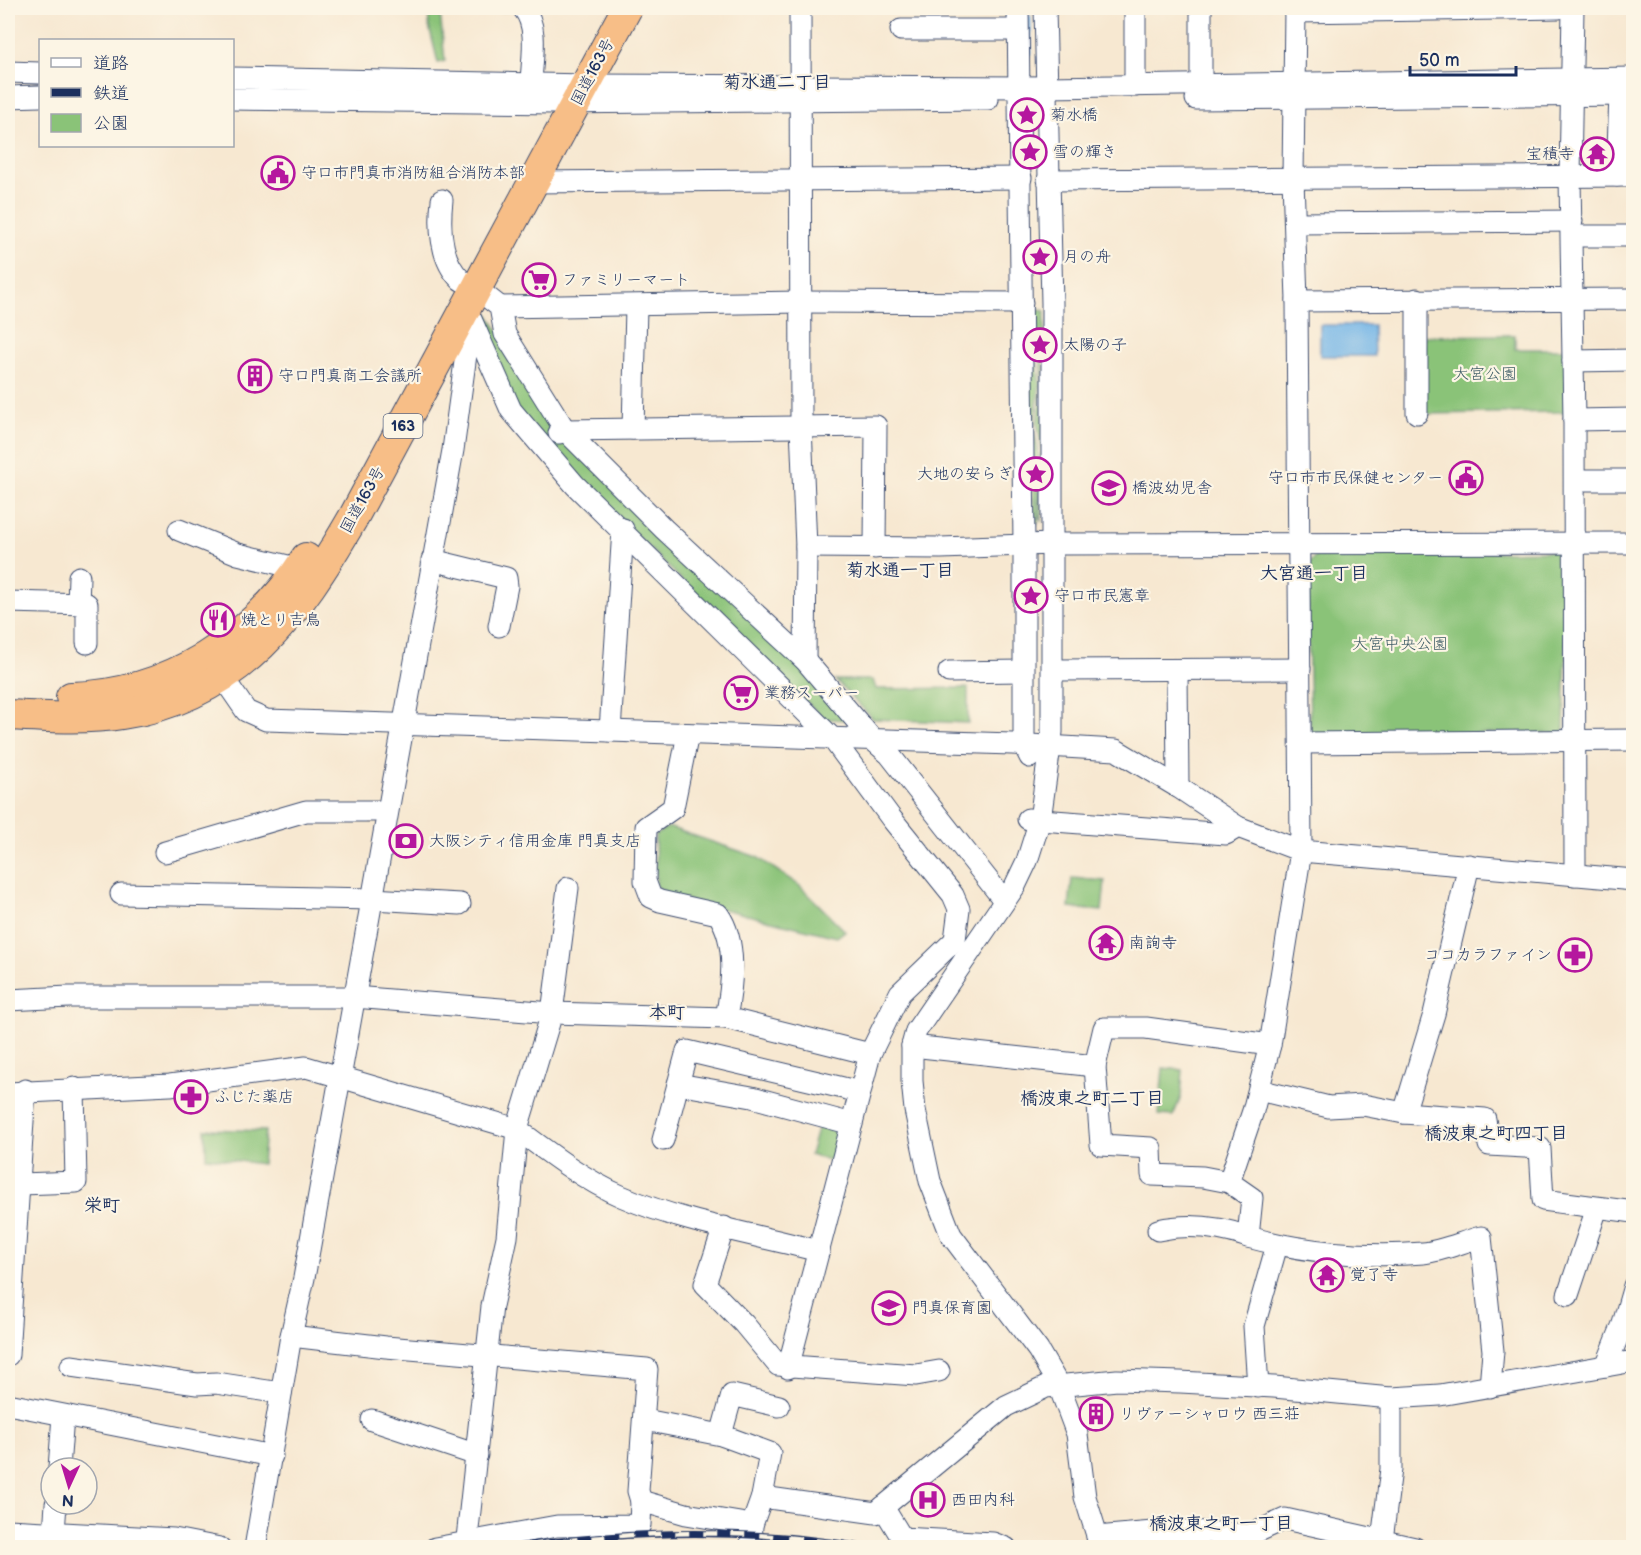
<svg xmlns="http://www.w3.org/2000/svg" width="1641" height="1555" font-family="'Balsamiq Sans','Klee One',sans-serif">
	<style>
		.green { fill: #8ac378; stroke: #52796b; stroke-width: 1.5 }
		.water { fill: #71b4e7; stroke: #4672a2; stroke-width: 1.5 }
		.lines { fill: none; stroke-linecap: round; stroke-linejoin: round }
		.stream { stroke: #71b4e7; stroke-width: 4.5 }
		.minor-casing { stroke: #3c4b6f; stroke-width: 23 }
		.highway-casing { stroke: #3c4b6f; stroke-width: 32 }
		.minor { stroke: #fff; stroke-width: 21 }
		.highway { stroke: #f7be87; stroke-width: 30 }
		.rail-casing { stroke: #1b2f5e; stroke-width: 7 }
		.rail { stroke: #fcf5e5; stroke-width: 4.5; stroke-dasharray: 14; stroke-linecap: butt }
		.labels { text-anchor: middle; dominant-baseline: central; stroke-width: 4.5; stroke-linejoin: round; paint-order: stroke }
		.shield { fill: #fcf5e5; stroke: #5e6a86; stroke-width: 1.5 }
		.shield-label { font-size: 15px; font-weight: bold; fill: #1b2f5e }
		.street-label { font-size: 16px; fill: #1b2f5e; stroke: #fcf5e5 }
		.poi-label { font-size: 16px; fill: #1b2f5e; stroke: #fcf5e5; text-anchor: start }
		.park-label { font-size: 16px; fill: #3c5b66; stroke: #fcf5e5 }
		.neighbourhood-label { font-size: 18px; font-weight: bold; fill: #1b2f5e; stroke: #fcf5e5 }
	</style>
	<rect width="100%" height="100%" fill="#fcf5e5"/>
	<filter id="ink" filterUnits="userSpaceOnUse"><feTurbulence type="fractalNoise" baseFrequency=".0167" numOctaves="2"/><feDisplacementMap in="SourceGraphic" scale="12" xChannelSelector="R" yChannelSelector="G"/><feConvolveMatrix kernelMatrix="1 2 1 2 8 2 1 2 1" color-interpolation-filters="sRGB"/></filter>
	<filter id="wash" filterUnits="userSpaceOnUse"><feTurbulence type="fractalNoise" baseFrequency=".008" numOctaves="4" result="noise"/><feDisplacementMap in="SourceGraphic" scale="24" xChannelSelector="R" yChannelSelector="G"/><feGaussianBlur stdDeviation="1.35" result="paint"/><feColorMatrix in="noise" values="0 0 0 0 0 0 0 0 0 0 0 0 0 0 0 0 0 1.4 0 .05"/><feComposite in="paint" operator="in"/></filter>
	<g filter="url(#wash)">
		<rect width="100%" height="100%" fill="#f7e8d1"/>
		<g class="green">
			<polygon points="428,8 502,8 506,11 440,13 445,61 438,63 429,26"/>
			<polygon points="1027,297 1033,298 1035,301 1031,327 1040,385 1033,428 1040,457 1035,473 1038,492 1038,522 1034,526"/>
			<polygon points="1038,310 1045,311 1042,522 1039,513 1042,450 1037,423 1042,392 1042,370 1035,334"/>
			<polygon points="486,311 561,431 802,665 851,720 824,719 603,503 515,408 478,323"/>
			<polygon points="1515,335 1515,349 1567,349 1567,412 1423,414 1424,336"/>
			<polygon points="1560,551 1568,558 1564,733 1314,735 1310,728 1307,566 1317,555"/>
			<polygon points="835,680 873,680 876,689 968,688 968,723 873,719"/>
			<polygon points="668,827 757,857 800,886 845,931 837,937 670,896 656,886 655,835"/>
			<polygon points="1072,878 1105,881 1102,911 1069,908"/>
			<polygon points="1163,1068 1183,1070 1181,1097 1173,1116 1159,1115"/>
			<polygon points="818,1126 836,1131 840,1136 833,1161 810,1155"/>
			<polygon points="205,1129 265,1131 262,1164 206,1157"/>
		</g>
		<polygon class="water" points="1373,325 1374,356 1320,356 1320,325"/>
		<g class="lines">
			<polyline class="stream" points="1029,17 1030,53"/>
		</g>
	</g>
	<g filter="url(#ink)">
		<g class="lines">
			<defs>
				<g id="minor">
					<path d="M523,8C539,26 532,59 531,82"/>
					<polyline points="800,8 801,426 806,547 805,660"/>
					<polyline points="1018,8 1024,545 1024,745 1030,757"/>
					<polyline points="1045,8 1052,303 1052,732 1040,820 1027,861 1015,886 916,1031 912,1046 912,1081 915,1110 930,1181 951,1235 1038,1350 1059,1386 1077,1434 1085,1497 1101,1548"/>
					<polyline points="1201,8 1201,85"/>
					<path d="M1295,8L1293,178L1297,301L1301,851L1270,1045L1253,1111L1229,1182L1252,1198L1248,1237C1303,1252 1366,1258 1423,1253C1442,1251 1462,1242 1481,1237L1493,1351L1490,1387"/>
					<polyline points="1573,8 1570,177 1574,420 1575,875"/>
					<polyline points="1295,12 1559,8"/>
					<polyline points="901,30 1017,30"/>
					<polyline points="8,72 40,73"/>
					<polyline points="232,78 587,85 1047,87 1634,78"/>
					<polyline points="1135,86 1135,8"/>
					<polyline points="8,97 40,96"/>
					<polyline points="232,99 553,103 988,99"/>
					<polyline points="1196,99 1634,95"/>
					<polyline points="1617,176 1620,95"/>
					<polyline points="1048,180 1634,176"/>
					<polyline points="533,182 1021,178"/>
					<path d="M442,200C439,227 440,260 461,280"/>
					<polyline points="1296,223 1572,221"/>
					<polyline points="1573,236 1634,236"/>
					<polyline points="477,289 500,307 505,334 565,430 664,529 805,660 873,740 889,754 1003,899"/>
					<polyline points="1297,301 1634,299"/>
					<polyline points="500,307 800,302 1022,303"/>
					<polyline points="466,308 511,410 575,485 832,738 891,818 953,895 959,909 955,940 900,993 870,1054 788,1368"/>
					<polyline points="1573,361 1634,360"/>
					<polyline points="1417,413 1417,299"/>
					<polyline points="1574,420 1634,419"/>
					<polyline points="633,429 636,307"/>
					<polyline points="559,433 565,430 876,426 875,548"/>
					<polyline points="1575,480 1634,480"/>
					<polyline points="179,530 238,554 300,569"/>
					<polyline points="806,547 941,548 1053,544 1634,543"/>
					<polyline points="432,560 506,578 507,586 499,626"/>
					<polyline points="8,602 87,604 87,643"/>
					<polyline points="78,604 79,577"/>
					<polyline points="215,666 246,711 266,720 1012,744 1116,750 1178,787 1238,827 1301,851 1634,880"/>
					<polyline points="1053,670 1300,669"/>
					<polyline points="1177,670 1178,787"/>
					<polyline points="949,672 1023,671"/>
					<polyline points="610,731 623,529"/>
					<path d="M688,734L673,808L646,827L645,881L651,897L660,901L718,914C738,942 732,986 726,1018"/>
					<polyline points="1301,743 1634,740"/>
					<polyline points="1028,819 1226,834 1238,827"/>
					<polyline points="165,852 306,811 387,811"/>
					<polyline points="121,894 372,899 460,904"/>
					<polyline points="8,1000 69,997 354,997 552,1013 726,1018 870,1054"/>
					<polyline points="912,1046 1095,1066"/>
					<polyline points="678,1084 752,1097 852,1124"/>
					<polyline points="1259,1090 1329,1107 1363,1105 1404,1113 1485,1119 1489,1145 1540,1148 1543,1200 1634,1212"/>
					<path d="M8,1093L170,1085L306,1067L517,1129C549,1153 584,1180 621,1196C683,1223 754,1234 819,1251"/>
					<polyline points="1404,1113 1434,1014 1469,865"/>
					<polyline points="663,1140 687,1051 860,1092"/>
					<polyline points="1229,1182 1203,1177 1152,1175 1151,1148 1101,1145 1095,1066 1104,1028 1146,1028 1270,1045"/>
					<polyline points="21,1184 76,1182 74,1088"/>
					<polyline points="724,1227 705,1284 744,1324 778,1365 916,1375 939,1371"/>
					<path d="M1158,1230C1190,1223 1219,1227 1248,1237"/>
					<polyline points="1568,1295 1597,1208"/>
					<polyline points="291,1336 386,1347 647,1369 638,1491 641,1501"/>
					<polyline points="8,1355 25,1090"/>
					<polyline points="71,1366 197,1384 216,1383 281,1393"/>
					<polyline points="1606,1366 1623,1324 1634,1286"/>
					<polyline points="1258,1387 1254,1326 1277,1245"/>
					<polyline points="8,1404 272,1456"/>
					<polyline points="372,1420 477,1455"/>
					<polyline points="645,1420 721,1435 770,1453 762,1497 752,1525 751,1548"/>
					<polyline points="721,1435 732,1395 779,1406"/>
					<polyline points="59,1468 63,1416"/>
					<polyline points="762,1497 876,1513 1006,1406 1046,1387 1117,1380 1180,1382 1274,1387 1391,1398 1440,1395 1634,1361"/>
					<polyline points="883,1507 902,1538 993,1543 1006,1548"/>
					<polyline points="8,1530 174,1539 220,1548"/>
					<polyline points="54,1532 56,1504"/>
					<polyline points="1097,1537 1175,1530 1250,1535 1285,1519 1415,1548"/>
					<polyline points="255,1548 291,1336 304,1278 453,450 467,347 464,319"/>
					<polyline points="435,1548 557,1526 640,1525 641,1501 686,1514 752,1525"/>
					<polyline points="466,1548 492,1306 507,1237 517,1129 552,1013 568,888"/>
					<polyline points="1381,1548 1391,1469 1391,1398"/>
				</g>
				<g id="highway">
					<path d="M71,697C167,695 254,639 306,558"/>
					<path d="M8,715C45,717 84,720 122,714C240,697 298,613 353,518L627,8"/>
				</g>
			</defs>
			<use href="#minor" class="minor-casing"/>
			<use href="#highway" class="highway-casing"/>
			<use href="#minor" class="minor"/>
			<use href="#highway" class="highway"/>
			<defs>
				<path id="rail" d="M508,1548C628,1530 749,1527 868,1548"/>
			</defs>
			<use href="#rail" class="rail-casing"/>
			<use href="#rail" class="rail"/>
		</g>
	</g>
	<defs>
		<symbol id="sight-ring" viewBox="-11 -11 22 22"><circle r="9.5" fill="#fcf5e5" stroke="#b5179e" stroke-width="1.5"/><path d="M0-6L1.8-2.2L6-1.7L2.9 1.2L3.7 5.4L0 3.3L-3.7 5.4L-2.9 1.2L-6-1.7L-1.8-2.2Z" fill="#b5179e"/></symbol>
		<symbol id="temple-ring" viewBox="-11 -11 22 22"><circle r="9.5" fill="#fcf5e5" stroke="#b5179e" stroke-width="1.5"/><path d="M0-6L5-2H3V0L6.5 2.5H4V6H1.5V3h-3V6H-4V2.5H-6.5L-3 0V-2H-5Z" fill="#b5179e"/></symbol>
		<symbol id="civic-ring" viewBox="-11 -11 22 22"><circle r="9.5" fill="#fcf5e5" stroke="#b5179e" stroke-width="1.5"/><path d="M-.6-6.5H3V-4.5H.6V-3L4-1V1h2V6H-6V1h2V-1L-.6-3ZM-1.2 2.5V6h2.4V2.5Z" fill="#b5179e"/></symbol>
		<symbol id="supermarket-ring" viewBox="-11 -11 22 22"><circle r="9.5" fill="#fcf5e5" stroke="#b5179e" stroke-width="1.5"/><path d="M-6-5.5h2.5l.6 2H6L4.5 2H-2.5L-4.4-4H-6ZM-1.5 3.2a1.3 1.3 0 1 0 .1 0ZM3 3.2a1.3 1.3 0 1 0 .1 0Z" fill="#b5179e"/></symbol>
		<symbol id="building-ring" viewBox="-11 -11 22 22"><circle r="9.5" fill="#fcf5e5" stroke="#b5179e" stroke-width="1.5"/><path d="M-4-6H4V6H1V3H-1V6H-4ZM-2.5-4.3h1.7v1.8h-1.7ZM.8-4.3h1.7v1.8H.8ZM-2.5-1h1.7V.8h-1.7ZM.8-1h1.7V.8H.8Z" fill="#b5179e"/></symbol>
		<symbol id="school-ring" viewBox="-11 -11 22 22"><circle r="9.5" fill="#fcf5e5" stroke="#b5179e" stroke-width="1.5"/><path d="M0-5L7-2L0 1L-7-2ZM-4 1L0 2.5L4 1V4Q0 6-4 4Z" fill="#b5179e"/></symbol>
		<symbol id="restaurant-ring" viewBox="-11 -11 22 22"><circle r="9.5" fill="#fcf5e5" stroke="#b5179e" stroke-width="1.5"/><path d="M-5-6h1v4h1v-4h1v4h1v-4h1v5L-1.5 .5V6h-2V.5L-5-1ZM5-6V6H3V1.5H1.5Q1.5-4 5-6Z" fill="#b5179e"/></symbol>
		<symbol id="bank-ring" viewBox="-11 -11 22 22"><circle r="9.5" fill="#fcf5e5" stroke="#b5179e" stroke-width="1.5"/><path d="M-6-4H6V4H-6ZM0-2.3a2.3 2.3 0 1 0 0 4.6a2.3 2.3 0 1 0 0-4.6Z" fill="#b5179e"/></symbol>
		<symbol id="pharmacy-ring" viewBox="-11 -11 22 22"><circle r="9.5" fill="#fcf5e5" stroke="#b5179e" stroke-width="1.5"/><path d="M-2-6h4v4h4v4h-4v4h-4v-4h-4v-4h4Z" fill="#b5179e"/></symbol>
		<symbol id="hospital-ring" viewBox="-11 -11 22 22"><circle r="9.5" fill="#fcf5e5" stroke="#b5179e" stroke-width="1.5"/><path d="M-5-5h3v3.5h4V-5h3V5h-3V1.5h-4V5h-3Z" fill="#b5179e"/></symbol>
	</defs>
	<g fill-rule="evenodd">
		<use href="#sight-ring" x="1008" y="96" width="38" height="38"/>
		<use href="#sight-ring" x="1011" y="133" width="38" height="38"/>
		<use href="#temple-ring" x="1578" y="135" width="38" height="38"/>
		<use href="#civic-ring" x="259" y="154" width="38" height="38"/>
		<use href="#sight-ring" x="1021" y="238" width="38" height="38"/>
		<use href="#supermarket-ring" x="520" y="261" width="38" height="38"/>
		<use href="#sight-ring" x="1021" y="326" width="38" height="38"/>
		<use href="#building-ring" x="236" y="357" width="38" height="38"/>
		<use href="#sight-ring" x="1017" y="455" width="38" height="38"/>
		<use href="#civic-ring" x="1447" y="459" width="38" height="38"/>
		<use href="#school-ring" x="1090" y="469" width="38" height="38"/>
		<use href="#sight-ring" x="1012" y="577" width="38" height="38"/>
		<use href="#restaurant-ring" x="199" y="601" width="38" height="38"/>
		<use href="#supermarket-ring" x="722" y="674" width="38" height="38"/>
		<use href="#bank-ring" x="387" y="822" width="38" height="38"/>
		<use href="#temple-ring" x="1087" y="924" width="38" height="38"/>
		<use href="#pharmacy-ring" x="1556" y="936" width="38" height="38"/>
		<use href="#pharmacy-ring" x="172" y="1078" width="38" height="38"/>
		<use href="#temple-ring" x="1308" y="1256" width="38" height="38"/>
		<use href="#school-ring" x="870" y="1289" width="38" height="38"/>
		<use href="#building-ring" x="1077" y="1395" width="38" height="38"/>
		<use href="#hospital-ring" x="909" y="1481" width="38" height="38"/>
	</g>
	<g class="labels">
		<rect class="shield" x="383.5" y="414" width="39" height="24" rx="4.5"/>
		<g class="shield-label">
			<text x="403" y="426">163</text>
		</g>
		<g class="street-label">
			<text transform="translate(593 72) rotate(-62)">国道163号</text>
			<text transform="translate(363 500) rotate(-61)">国道163号</text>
		</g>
		<g class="poi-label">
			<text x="1050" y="115">菊水橋</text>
			<text x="1053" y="152">雪の輝き</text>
			<text x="1574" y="154" text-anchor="end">宝積寺</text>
			<text x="301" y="173">守口市門真市消防組合消防本部</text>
			<text x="1063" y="257">月の舟</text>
			<text x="562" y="280">ファミリーマート</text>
			<text x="1063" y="345">太陽の子</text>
			<text x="278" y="376">守口門真商工会議所</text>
			<text x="1013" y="474" text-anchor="end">大地の安らぎ</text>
			<text x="1443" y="478" text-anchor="end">守口市市民保健センター</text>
			<text x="1132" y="488">橋波幼児舎</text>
			<text x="1054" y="596">守口市民憲章</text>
			<text x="241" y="620">焼とり吉鳥</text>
			<text x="764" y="693">業務スーパー</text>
			<text x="429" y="841">大阪シティ信用金庫 門真支店</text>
			<text x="1129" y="943">南詢寺</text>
			<text x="1552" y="955" text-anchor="end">ココカラファイン</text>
			<text x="214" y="1097">ふじた薬店</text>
			<text x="1350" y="1275">覚了寺</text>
			<text x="912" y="1308">門真保育園</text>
			<text x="1119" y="1414">リヴァーシャロウ 西三荘</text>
			<text x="951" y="1500">西田内科</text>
		</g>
		<g class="park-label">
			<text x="1485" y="374">大宮公園</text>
			<text x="1400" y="644">大宮中央公園</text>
		</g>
		<g class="neighbourhood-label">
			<text x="777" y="82">菊水通二丁目</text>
			<text x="900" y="570">菊水通一丁目</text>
			<text x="1314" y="573">大宮通一丁目</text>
			<text x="667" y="1012">本町</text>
			<text x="1092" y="1098">橋波東之町二丁目</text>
			<text x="1496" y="1133">橋波東之町四丁目</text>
			<text x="102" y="1205">栄町</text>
			<text x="1221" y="1523">橋波東之町一丁目</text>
		</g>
	</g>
	<rect width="1641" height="1555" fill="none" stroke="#fcf5e5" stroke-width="30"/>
	<rect x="39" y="39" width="195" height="108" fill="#fcf5e5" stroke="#a2a6af" stroke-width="1.5"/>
	<rect x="51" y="58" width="30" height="9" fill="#ffffff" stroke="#a2a6af" stroke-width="1.5"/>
	<text x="93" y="69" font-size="18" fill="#1b2f5e">道路</text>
	<rect x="51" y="88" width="30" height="9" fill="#1b2f5e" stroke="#a2a6af" stroke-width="1.5"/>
	<text x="93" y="99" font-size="18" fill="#1b2f5e">鉄道</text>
	<rect x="51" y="114" width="30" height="18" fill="#8ac378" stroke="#a2a6af" stroke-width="1.5"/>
	<text x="93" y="129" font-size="18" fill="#1b2f5e">公園</text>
	<g transform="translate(69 1486) rotate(184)"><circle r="28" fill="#fcf5e5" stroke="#a2a6af" stroke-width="1.5"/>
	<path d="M0-4.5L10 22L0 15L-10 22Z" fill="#b5179e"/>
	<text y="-9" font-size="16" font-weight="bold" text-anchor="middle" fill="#1b2f5e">N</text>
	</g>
	<path d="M1410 66v9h106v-9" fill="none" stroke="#1b2f5e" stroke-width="3"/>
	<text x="1419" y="66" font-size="18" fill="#1b2f5e" stroke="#fcf5e5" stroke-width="4.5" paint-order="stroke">50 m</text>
</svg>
